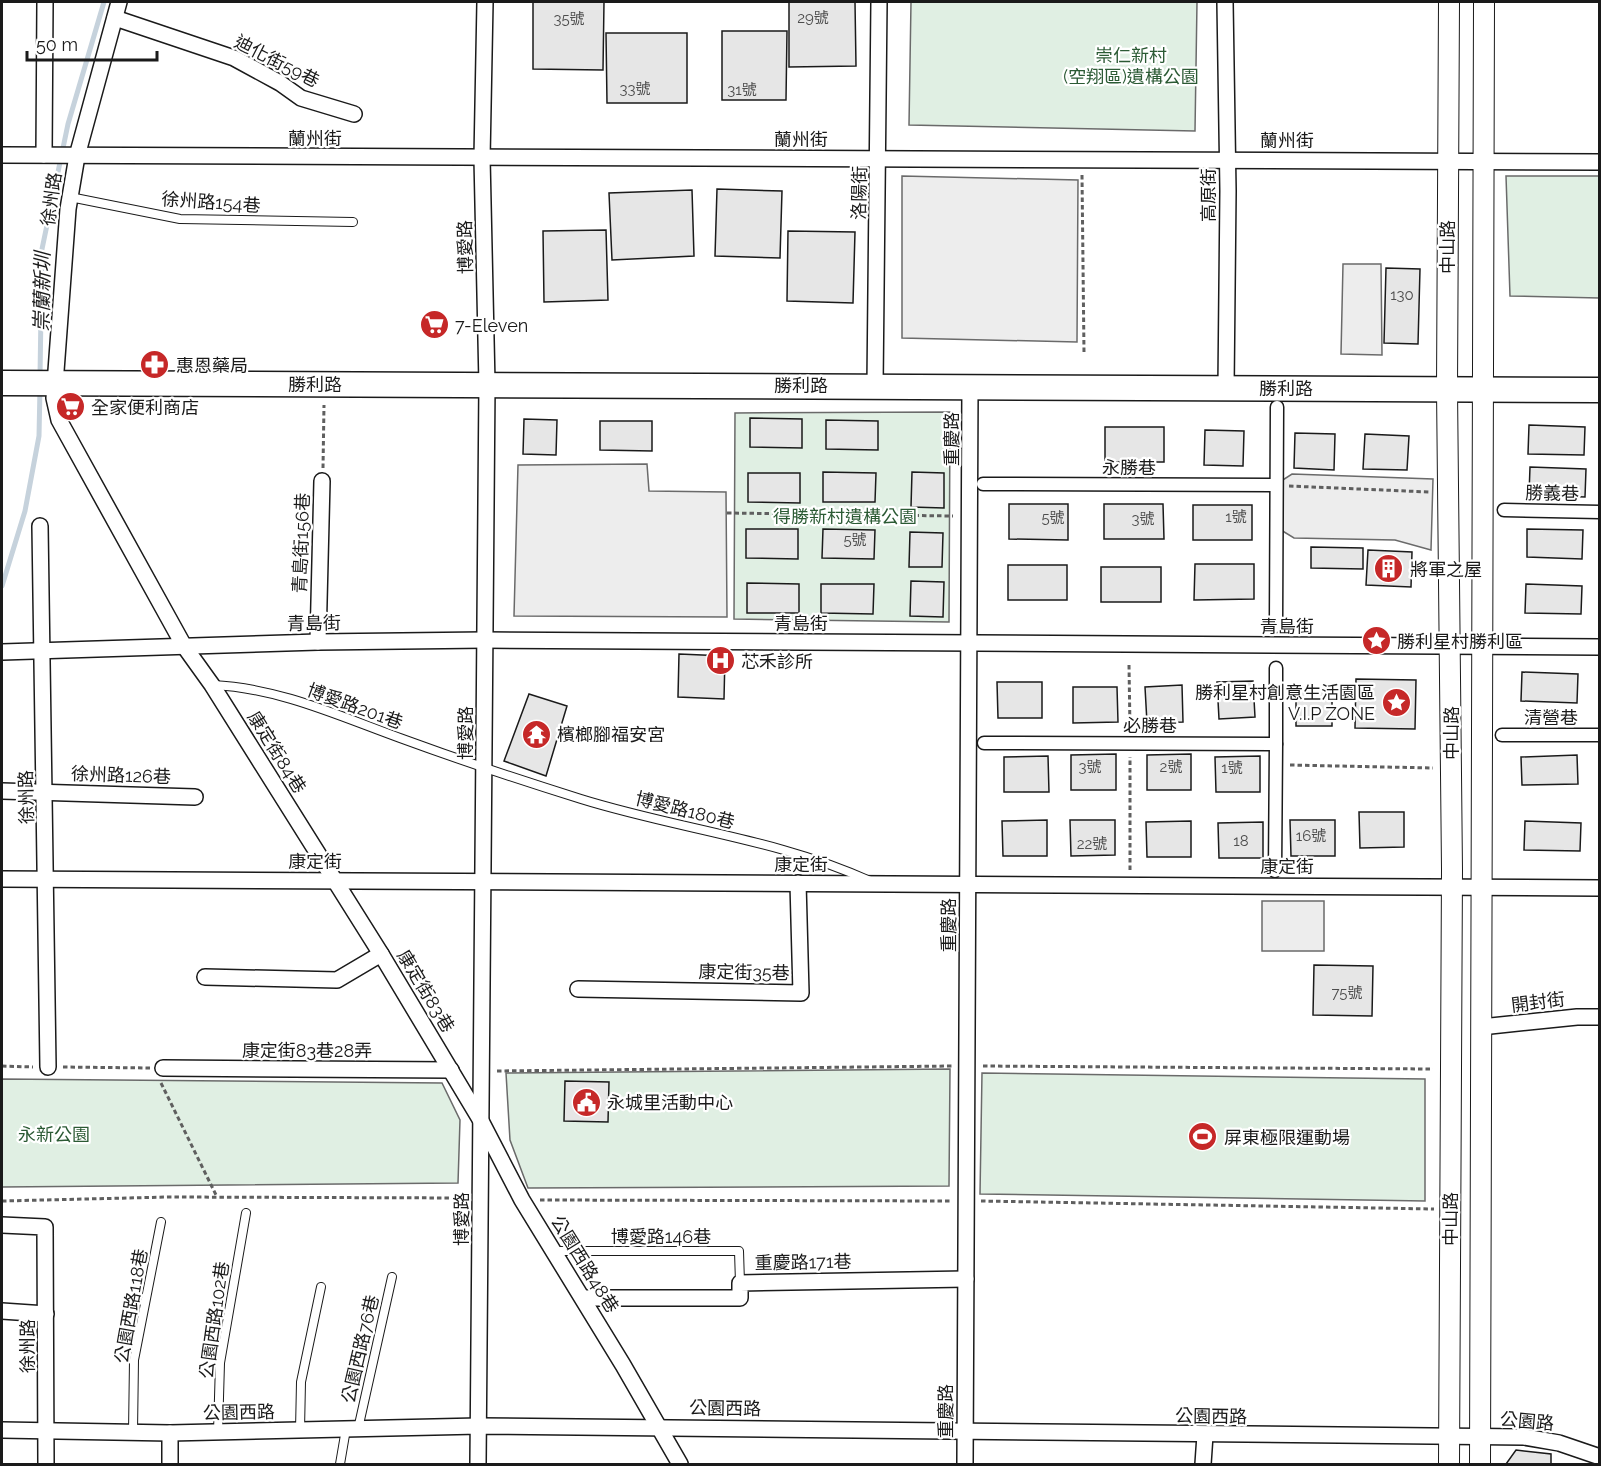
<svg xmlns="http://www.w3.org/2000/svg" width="1601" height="1466" font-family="Raleway,'Noto Sans TC',sans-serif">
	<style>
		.green { fill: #e0efe3; stroke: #6a6a6a; stroke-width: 1.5 }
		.parking { fill: #ededed; stroke: #6a6a6a; stroke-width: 1.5 }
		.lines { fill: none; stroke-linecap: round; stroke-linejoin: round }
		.stream { stroke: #c6d2dc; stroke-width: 5 }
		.building { fill: #e6e6e6; stroke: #1a1a1a; stroke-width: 1.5 }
		.service-casing { stroke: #1a1a1a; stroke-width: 10 }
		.pedestrian-casing { stroke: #1a1a1a; stroke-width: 15 }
		.minor-casing { stroke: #1a1a1a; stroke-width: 18 }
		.tertiary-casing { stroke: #1a1a1a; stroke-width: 22 }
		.primary-casing { stroke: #1a1a1a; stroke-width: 27 }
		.path { stroke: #5f5f5f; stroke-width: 3; stroke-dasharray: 4.5 3; stroke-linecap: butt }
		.service { stroke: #fff; stroke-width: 8 }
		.pedestrian { stroke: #fff; stroke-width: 12 }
		.minor { stroke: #fff; stroke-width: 15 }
		.tertiary { stroke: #fff; stroke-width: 20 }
		.primary { stroke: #fff; stroke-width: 24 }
		.labels { text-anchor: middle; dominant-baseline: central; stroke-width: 4.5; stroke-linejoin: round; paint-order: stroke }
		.number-label { font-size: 15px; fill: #4d4d4d }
		.park-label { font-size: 18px; fill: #2b5a34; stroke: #fff }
		.street-label { font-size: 18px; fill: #1a1a1a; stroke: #fff }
		.poi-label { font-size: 18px; fill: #1a1a1a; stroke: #fff; text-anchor: start }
		.water-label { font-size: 20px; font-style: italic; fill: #1a1a1a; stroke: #fff }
	</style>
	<rect width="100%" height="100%" fill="#fff"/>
	<g class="green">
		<polygon points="911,2 1197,2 1195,131 909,125"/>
		<polygon points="1506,176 1599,176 1599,298 1510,296"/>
		<polygon points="950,412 949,622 734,619 735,413"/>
		<polygon points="950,1069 949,1186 528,1188 510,1140 506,1073"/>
		<polygon points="982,1073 1425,1079 1425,1201 980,1194"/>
		<polygon points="2,1079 442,1083 460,1120 458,1183 2,1187"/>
	</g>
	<g class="parking">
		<polygon points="902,176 1078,180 1077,342 902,338"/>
		<polygon points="1343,264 1381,264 1382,355 1341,354"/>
		<polygon points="647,464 649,491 726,492 727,617 514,616 518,465"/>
		<polygon points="1292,474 1433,479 1431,550 1395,540 1294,538 1276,527 1275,485"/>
		<rect x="1262" y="901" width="62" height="50"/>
	</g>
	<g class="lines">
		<g class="stream">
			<polyline points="40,376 42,249 68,124 104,2"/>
			<polyline points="2,586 25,511 39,436 40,388"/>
		</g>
	</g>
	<g class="building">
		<polygon points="533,2 604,2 603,70 533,69"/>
		<polygon points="789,2 855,2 856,66 789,67"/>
		<polygon points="722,31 787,31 786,100 722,100"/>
		<polygon points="606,33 687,33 687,103 607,103"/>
		<polygon points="717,189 782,191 780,258 715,256"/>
		<polygon points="692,190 694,256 612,260 609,193"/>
		<polygon points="606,230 608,300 544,302 543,231"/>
		<polygon points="788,231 855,232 853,303 787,301"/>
		<polygon points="1386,268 1420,269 1418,344 1384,343"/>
		<polygon points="750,418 802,419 802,448 750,447"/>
		<polygon points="524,419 557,420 556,455 523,454"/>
		<polygon points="826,420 878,421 878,450 826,449"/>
		<polygon points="600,421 652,421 652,451 600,450"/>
		<polygon points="1529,425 1585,427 1584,455 1528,454"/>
		<rect x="1105" y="427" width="59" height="35"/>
		<polygon points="1205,430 1244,431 1243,466 1204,465"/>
		<polygon points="1295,433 1335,434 1334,470 1294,468"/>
		<polygon points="1365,434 1409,436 1407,470 1363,469"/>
		<polygon points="1530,467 1586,469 1585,497 1529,495"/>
		<polygon points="823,472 876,473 875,502 823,502"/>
		<polygon points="912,472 944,473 944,508 911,507"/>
		<polygon points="748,473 800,473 800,503 748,502"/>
		<polygon points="1009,504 1068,504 1068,540 1009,539"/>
		<polygon points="1104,504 1163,504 1164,539 1104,539"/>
		<rect x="1193" y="505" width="59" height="35"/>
		<polygon points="746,529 798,529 798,559 746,558"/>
		<polygon points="823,529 875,530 874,559 822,558"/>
		<polygon points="1527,529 1583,530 1582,559 1527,557"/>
		<polygon points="910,532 943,533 942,567 909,567"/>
		<polygon points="1311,547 1363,548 1363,569 1311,568"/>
		<polygon points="1368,550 1412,552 1411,587 1366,585"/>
		<polygon points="1195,564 1254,564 1254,599 1194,600"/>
		<rect x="1008" y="565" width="59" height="35"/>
		<rect x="1101" y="567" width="60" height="35"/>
		<polygon points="911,581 944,582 943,617 910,616"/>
		<polygon points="747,583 799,584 799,613 747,613"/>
		<polygon points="821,584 874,584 873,614 821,613"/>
		<polygon points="1526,584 1582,586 1581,614 1525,613"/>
		<polygon points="679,654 725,656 724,699 678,697"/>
		<polygon points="1522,672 1578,674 1577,703 1521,701"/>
		<polygon points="1356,679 1416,680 1415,729 1355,728"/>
		<polygon points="1253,681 1255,717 1219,719 1217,682"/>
		<polygon points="997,682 1042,682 1042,718 998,718"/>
		<polygon points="1182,685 1183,722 1147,723 1145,687"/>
		<polygon points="1073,687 1117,687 1118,722 1073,723"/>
		<rect x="1296" y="689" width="36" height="37"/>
		<polygon points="529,694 567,706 546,776 504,761"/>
		<polygon points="1116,754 1116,790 1071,790 1071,755"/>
		<polygon points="1191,754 1191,790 1147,790 1147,755"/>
		<polygon points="1577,755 1578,784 1522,785 1521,757"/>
		<polygon points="1048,756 1049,792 1004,792 1004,757"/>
		<polygon points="1260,756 1260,792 1216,792 1215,757"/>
		<polygon points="1359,812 1404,812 1404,847 1360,848"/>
		<polygon points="1047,820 1047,856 1003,856 1002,821"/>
		<polygon points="1070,820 1115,820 1115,855 1071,856"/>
		<polygon points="1290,820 1335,820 1335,856 1291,856"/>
		<polygon points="1191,821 1191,857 1147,857 1146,822"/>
		<polygon points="1525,821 1581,823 1580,851 1524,850"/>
		<polygon points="1263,822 1263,858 1219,858 1218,823"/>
		<polygon points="1314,965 1373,966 1372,1016 1313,1015"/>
		<polygon points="565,1081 609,1082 608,1122 564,1121"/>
		<polygon points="1516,1450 1551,1454 1551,1464 1506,1464"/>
	</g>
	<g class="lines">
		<defs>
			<g id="service">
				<polyline points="70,197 180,219 353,222"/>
				<path d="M213,685C279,688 339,716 400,738C460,760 520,780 581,799C677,829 778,839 870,881"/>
				<polyline points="553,1251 739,1251 740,1283"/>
				<polyline points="358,1429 392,1277"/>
				<polyline points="300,1430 301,1382 321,1287"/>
				<polyline points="133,1432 134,1360 161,1222"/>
				<polyline points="218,1432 220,1363 246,1213"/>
				<polyline points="340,1464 346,1429"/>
			</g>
			<g id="pedestrian">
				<polyline points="983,484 1275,485"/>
				<polyline points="1504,510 1600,512"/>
				<polyline points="1276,626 1277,407"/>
				<polyline points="1502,735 1600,735"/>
				<polyline points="984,743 1276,744 1276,668"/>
				<polyline points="1275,871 1276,744"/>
			</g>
			<g id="minor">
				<polyline points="119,2 77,156 68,209 54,398 59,420 184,646 212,685 381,954 481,1121 522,1200 623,1365 680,1464"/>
				<polyline points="1225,2 1228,191 1226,388"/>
				<polyline points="115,18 234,58 280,83 301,98 354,114"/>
				<polyline points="2,155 1600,162"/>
				<polyline points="44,155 45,2"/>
				<polyline points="875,386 879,2"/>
				<polyline points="40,526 48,1067"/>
				<polyline points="318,642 322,481"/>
				<polyline points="2,652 318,642 485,640 1600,647"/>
				<polyline points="2,791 195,797"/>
				<polyline points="2,879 1600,888"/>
				<polyline points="205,977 337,980 381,954"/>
				<polyline points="578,989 801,993 798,883"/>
				<polyline points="1481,1027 1577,1017 1600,1017"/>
				<polyline points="163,1068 451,1070"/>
				<polyline points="2,1225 45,1227 46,1464"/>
				<polyline points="583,1298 740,1298 740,1283 966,1279"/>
				<polyline points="2,1311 46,1314"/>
				<polyline points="2,1430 170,1433 479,1426 1524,1437 1559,1443 1600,1457"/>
				<polyline points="170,1464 170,1433"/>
				<polyline points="478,1464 487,384 482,158 485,2"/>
				<polyline points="965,1464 970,386"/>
				<polyline points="1203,1464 1205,1435"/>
			</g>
			<g id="tertiary">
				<polyline points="1449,1464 1452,870 1447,389 1449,2"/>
				<polyline points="1480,1464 1484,2"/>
			</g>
			<polyline id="primary" points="2,383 1600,390"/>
		</defs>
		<use href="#service" class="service-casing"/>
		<use href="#pedestrian" class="pedestrian-casing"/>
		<use href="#minor" class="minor-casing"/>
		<use href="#tertiary" class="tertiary-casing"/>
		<use href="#primary" class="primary-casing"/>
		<g class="path">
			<polyline points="1082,175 1084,353"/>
			<polyline points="323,468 324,405"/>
			<polyline points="1289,486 1429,492"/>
			<polyline points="727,513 953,516"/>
			<polyline points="1129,665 1130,729"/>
			<polyline points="1290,765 1433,768"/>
			<polyline points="1130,870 1130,757"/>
			<polyline points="2,1066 33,1067"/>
			<polyline points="983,1066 1433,1069"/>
			<polyline points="63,1067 150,1068"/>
			<polyline points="497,1071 953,1066"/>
			<polyline points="161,1083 217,1197"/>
			<polyline points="540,1200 951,1201"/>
			<polyline points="2,1201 169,1197 465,1198"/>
			<polyline points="981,1201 1434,1209"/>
		</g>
		<use href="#service" class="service"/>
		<use href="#pedestrian" class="pedestrian"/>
		<use href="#minor" class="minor"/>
		<use href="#tertiary" class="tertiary"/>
		<use href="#primary" class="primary"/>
	</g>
	<defs>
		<symbol id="supermarket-disc" viewBox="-11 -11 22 22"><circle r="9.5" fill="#c62828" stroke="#fff"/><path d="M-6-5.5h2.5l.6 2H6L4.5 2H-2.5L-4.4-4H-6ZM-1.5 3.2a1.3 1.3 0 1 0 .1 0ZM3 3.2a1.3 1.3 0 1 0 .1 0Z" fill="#fff"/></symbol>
		<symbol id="pharmacy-disc" viewBox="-11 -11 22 22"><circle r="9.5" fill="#c62828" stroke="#fff"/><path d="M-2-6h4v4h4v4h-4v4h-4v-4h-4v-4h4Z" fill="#fff"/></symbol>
		<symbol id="building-disc" viewBox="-11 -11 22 22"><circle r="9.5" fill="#c62828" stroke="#fff"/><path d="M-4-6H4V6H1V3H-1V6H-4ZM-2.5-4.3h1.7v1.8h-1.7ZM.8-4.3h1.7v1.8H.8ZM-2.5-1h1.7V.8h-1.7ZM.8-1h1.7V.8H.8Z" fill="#fff"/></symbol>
		<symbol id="sight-disc" viewBox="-11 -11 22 22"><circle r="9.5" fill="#c62828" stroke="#fff"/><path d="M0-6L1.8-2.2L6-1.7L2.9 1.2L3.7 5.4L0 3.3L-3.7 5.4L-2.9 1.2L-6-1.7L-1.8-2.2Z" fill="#fff"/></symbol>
		<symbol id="hospital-disc" viewBox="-11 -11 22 22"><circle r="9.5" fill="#c62828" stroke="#fff"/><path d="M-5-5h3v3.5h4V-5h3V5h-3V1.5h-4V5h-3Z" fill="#fff"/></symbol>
		<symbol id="temple-disc" viewBox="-11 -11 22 22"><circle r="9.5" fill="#c62828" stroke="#fff"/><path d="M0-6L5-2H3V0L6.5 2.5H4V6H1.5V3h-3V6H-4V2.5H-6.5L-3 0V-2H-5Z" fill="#fff"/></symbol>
		<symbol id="civic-disc" viewBox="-11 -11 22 22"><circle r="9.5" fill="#c62828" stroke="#fff"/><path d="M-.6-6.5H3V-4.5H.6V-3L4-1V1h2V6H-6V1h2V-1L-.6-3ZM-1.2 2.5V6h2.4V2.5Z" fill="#fff"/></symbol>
		<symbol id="stadium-disc" viewBox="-11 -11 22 22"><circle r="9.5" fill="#c62828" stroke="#fff"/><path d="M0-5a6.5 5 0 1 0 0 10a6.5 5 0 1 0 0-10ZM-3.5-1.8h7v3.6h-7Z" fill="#fff"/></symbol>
	</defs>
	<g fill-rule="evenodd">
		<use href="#supermarket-disc" x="418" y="308" width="33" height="33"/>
		<use href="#pharmacy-disc" x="138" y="348" width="33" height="33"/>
		<use href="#supermarket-disc" x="54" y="390" width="33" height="33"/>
		<use href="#building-disc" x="1372" y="552" width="33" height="33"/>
		<use href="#sight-disc" x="1360" y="624" width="33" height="33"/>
		<use href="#hospital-disc" x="704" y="644" width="33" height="33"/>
		<use href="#sight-disc" x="1380" y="686" width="33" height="33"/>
		<use href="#temple-disc" x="520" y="718" width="33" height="33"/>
		<use href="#civic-disc" x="570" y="1086" width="33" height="33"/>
		<use href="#stadium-disc" x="1186" y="1120" width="33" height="33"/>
	</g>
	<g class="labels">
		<g class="number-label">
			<text x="813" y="18">29號</text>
			<text x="569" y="19">35號</text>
			<text x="635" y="89">33號</text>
			<text x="742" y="90">31號</text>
			<text x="1402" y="295">130</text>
			<text x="1236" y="517">1號</text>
			<text x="1053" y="518">5號</text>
			<text x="1143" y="519">3號</text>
			<text x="855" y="540">5號</text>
			<text x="1090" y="767">3號</text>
			<text x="1171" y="767">2號</text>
			<text x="1232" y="768">1號</text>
			<text x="1311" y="836">16號</text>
			<text x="1241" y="841">18</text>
			<text x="1092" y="844">22號</text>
			<text x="1347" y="993">75號</text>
		</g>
		<g class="park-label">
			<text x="1131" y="55">崇仁新村<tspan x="1131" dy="21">(空翔區)遺構公園</tspan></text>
			<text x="845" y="516">得勝新村遺構公園</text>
			<text x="54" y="1134">永新公園</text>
		</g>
		<g class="street-label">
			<text transform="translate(277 61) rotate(27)">迪化街59巷</text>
			<text x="315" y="138">蘭州街</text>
			<text x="801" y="139">蘭州街</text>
			<text x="1287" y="140">蘭州街</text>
			<text transform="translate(859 193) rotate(-89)">洛陽街</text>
			<text transform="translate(1208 195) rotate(-90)">高原街</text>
			<text transform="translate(51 199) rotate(-82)">徐州路</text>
			<text transform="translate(211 202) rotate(4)">徐州路154巷</text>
			<text transform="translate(465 247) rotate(-91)">博愛路</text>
			<text transform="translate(1447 247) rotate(-90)">中山路</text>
			<text x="315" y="384">勝利路</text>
			<text x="801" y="385">勝利路</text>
			<text x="1286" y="388">勝利路</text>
			<text transform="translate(951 439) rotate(-90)">重慶路</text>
			<text x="1129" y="467">永勝巷</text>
			<text transform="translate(1552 493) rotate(1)">勝義巷</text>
			<text transform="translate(301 543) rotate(-88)">青島街156巷</text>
			<text transform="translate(314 623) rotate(-1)">青島街</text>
			<text x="801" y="623">青島街</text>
			<text x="1287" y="626">青島街</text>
			<text transform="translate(355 706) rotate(20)">博愛路201巷</text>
			<text x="1551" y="717">清營巷</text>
			<text x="1150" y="725">必勝巷</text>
			<text transform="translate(465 733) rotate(-90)">博愛路</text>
			<text transform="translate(1451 733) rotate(-90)">中山路</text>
			<text transform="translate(277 752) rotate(58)">康定街84巷</text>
			<text transform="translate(121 775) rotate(2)">徐州路126巷</text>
			<text transform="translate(26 797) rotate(-91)">徐州路</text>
			<text transform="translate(685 810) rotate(14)">博愛路180巷</text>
			<text x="315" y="861">康定街</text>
			<text x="801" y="864">康定街</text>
			<text x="1287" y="866">康定街</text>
			<text transform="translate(948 925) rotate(-90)">重慶路</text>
			<text transform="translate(744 972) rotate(1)">康定街35巷</text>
			<text transform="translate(426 991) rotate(59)">康定街83巷</text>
			<text transform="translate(1538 1002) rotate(-7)">開封街</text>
			<text x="307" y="1050">康定街83巷28弄</text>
			<text transform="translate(461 1219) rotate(-90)">博愛路</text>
			<text transform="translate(1450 1219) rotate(-90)">中山路</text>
			<text x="661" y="1236">博愛路146巷</text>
			<text transform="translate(803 1262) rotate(-1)">重慶路171巷</text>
			<text transform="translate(585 1264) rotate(58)">公園西路48巷</text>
			<text transform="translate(131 1306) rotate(-80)">公園西路118巷</text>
			<text transform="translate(214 1320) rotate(-82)">公園西路102巷</text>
			<text transform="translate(27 1346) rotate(-90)">徐州路</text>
			<text transform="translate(360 1349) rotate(-77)">公園西路76巷</text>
			<text transform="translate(725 1408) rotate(1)">公園西路</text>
			<text transform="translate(945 1411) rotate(-90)">重慶路</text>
			<text transform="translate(239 1412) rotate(-1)">公園西路</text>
			<text transform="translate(1211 1416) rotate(1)">公園西路</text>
			<text transform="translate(1527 1421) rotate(5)">公園路</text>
		</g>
		<g class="poi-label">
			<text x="455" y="325">7-Eleven</text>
			<text x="176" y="365">惠恩藥局</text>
			<text x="91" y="407">全家便利商店</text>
			<text x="1410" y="569">將軍之屋</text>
			<text x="1397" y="641">勝利星村勝利區</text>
			<text x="741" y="661">芯禾診所</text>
			<text x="1375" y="692" text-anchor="end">勝利星村創意生活園區<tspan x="1375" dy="21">V.I.P ZONE</tspan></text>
			<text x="557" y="734">檳榔腳福安宮</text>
			<text x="607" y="1102">永城里活動中心</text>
			<text x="1224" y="1137">屏東極限運動場</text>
		</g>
		<g class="water-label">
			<text transform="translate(42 292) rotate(-89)">崇蘭新圳</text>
		</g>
	</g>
	<rect width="1601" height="1466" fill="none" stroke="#1a1a1a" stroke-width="6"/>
	<path d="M27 51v9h130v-9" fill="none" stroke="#1a1a1a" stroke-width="3"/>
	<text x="36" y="51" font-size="18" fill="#1a1a1a" stroke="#ffffff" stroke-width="4.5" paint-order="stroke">50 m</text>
</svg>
